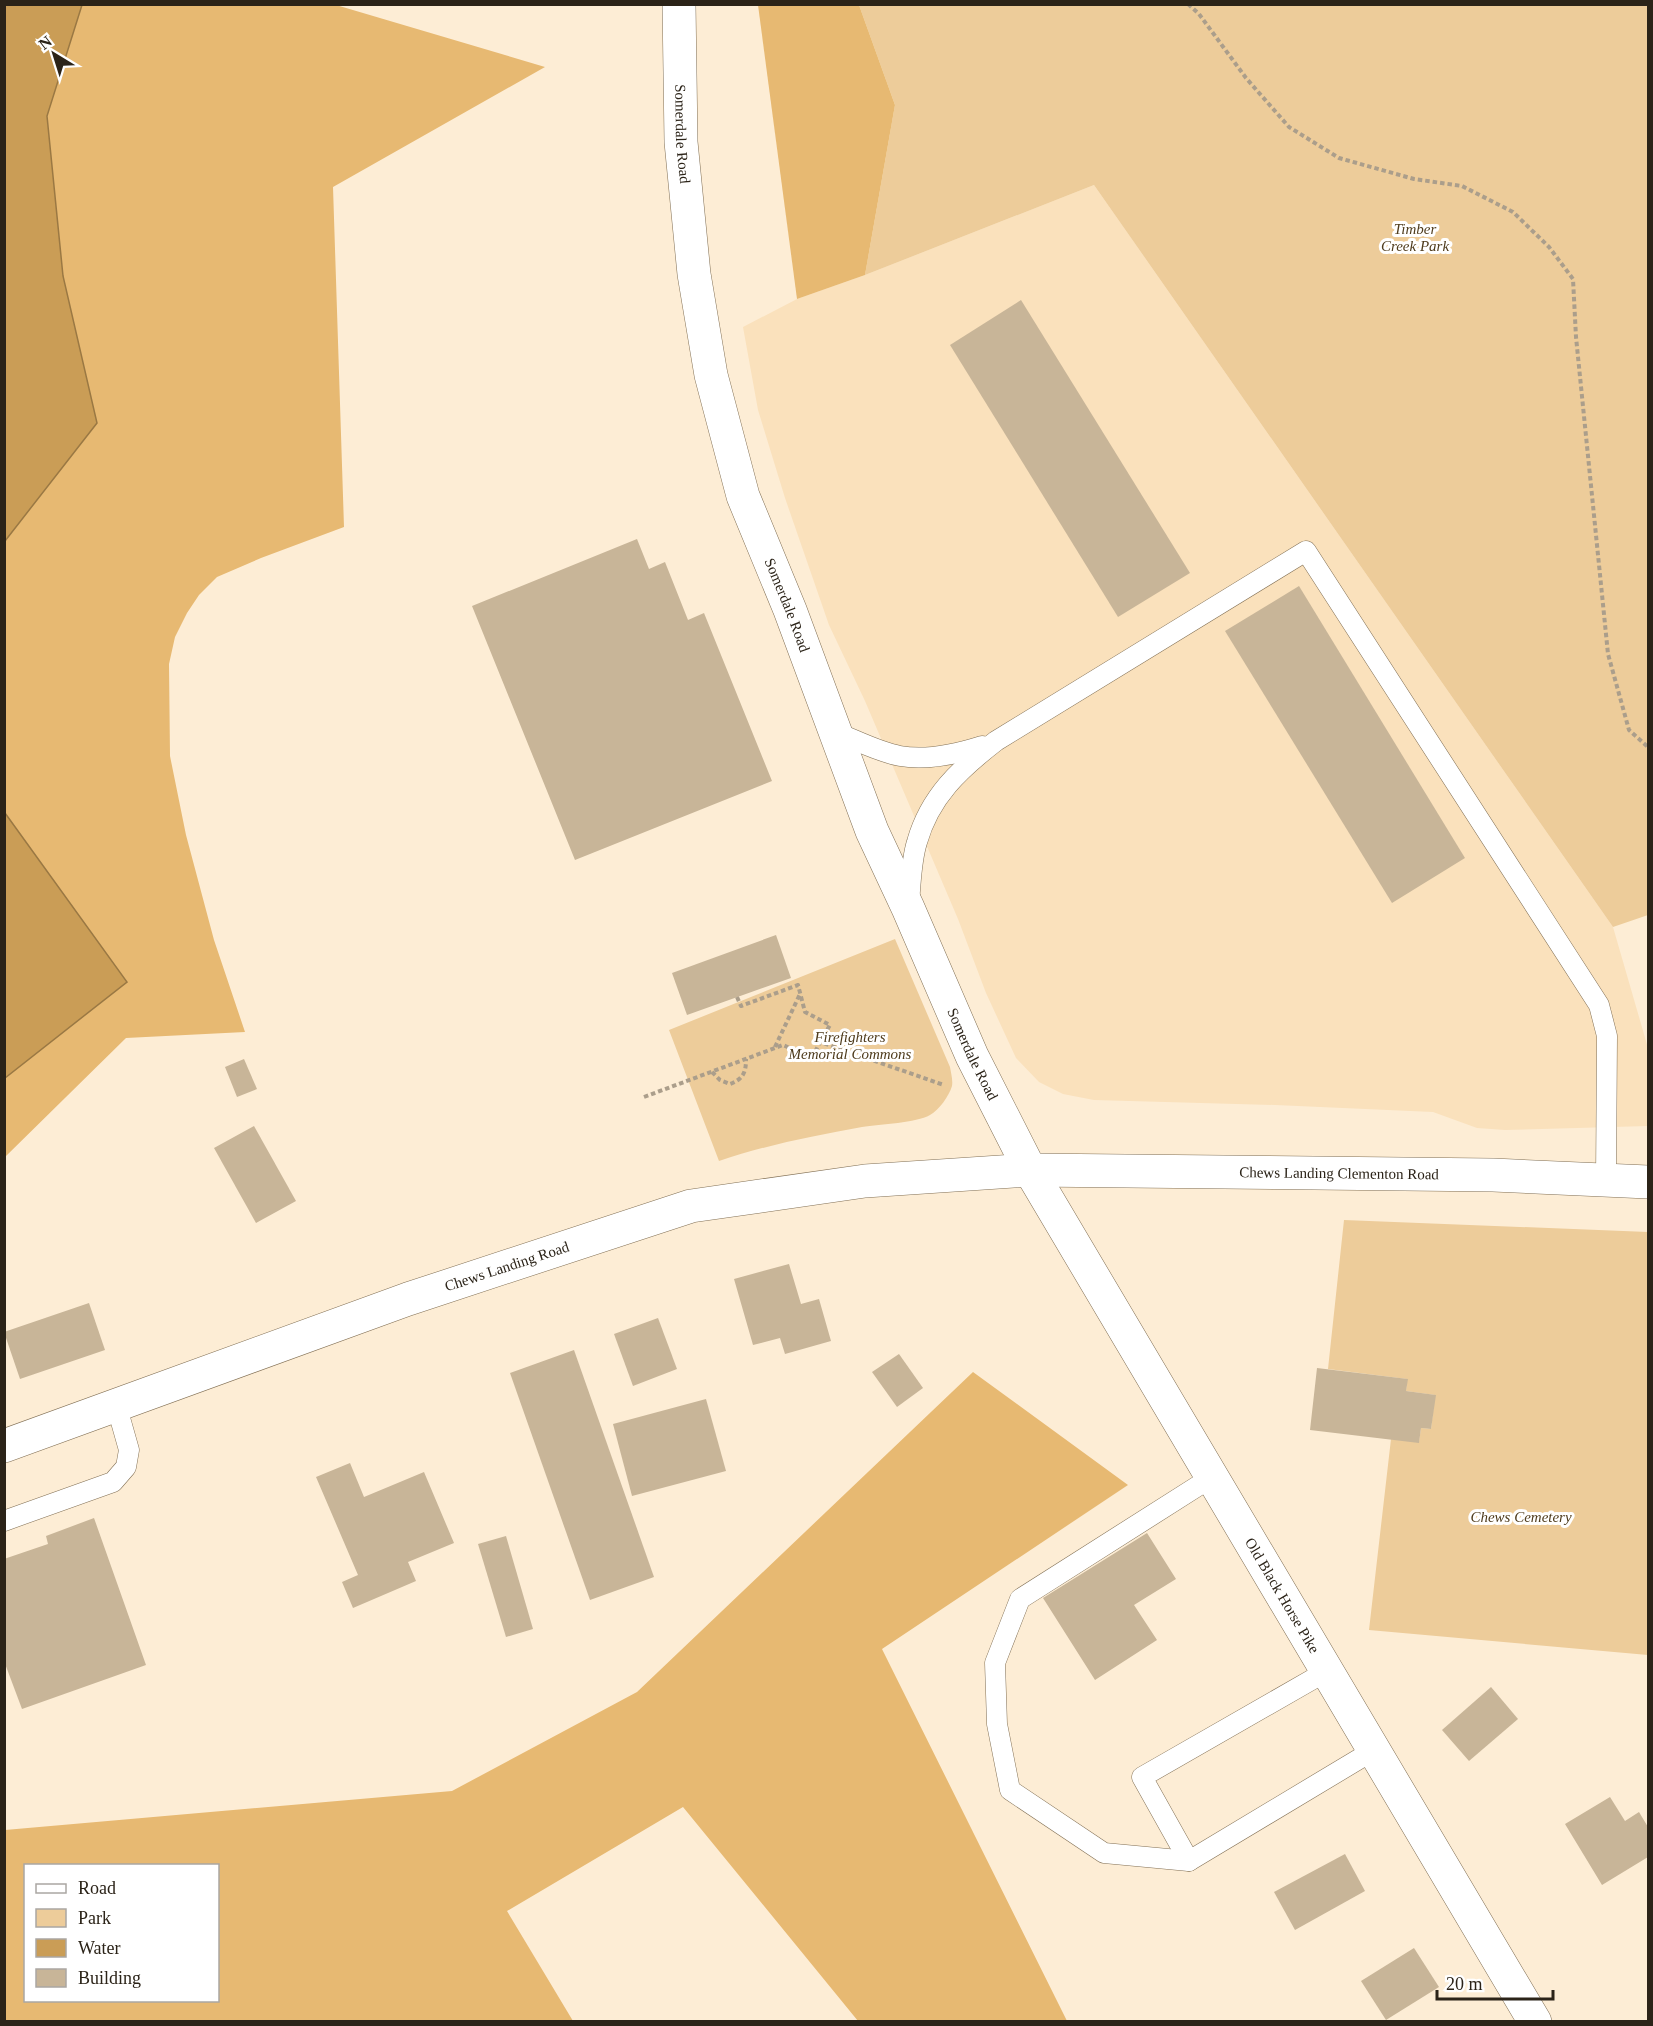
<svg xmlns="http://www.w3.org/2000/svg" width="1653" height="2026" font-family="'Times New Roman',serif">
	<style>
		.built { fill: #fae1bc }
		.green { fill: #edcc9a }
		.forest { fill: #e7b972; fill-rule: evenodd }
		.water { fill: #ca9d56; stroke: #9a7843; stroke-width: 1.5 }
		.building { fill: #c8b598 }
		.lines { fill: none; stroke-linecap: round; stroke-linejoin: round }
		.lane-casing { stroke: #827055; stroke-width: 21 }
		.secondary-casing { stroke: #827055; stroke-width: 34 }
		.path { stroke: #ab9e8b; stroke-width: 4; stroke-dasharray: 4.5 3; stroke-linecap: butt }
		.lane { stroke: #fff; stroke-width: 20 }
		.secondary { stroke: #fff; stroke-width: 33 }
		.labels { text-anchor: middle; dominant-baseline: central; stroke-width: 6; stroke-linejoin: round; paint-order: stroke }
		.street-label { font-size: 15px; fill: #2b2318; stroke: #fff }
		.park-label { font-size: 15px; font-style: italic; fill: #4e3b1c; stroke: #fff }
	</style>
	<rect width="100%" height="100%" fill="#fdedd5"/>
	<polygon class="built" points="1094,185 1613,927 1648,1048 1648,1126 1505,1130 1477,1128 1433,1112 1275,1105 1094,1100 1063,1094 1039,1082 1016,1058 986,993 958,919 865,701 829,625 785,498 758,410 743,327 797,299 865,275"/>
	<g class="green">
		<polygon points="859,5 1648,5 1648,915 1613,927 1094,185 865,275 895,105"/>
		<path d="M895,939L950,1067C951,1073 953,1080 952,1086C949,1096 939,1110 930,1115C916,1123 881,1124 862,1127C813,1136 766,1145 719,1161L669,1030Z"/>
		<polygon points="1344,1220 1648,1232 1648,1655 1369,1630 1391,1439 1419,1442 1421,1428 1431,1429 1435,1395 1406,1391 1407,1379 1328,1369"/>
	</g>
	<g class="forest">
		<polygon points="82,5 336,5 545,67 333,187 344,527 261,558 217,577 199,595 187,613 175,637 169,664 170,756 186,835 214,940 245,1032 126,1038 5,1157 5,1078 127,982 4,813 5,541 97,423 63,276 47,116"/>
		<polygon points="758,5 859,5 895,105 865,275 797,299"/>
		<path d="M973,1372L1128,1485L882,1649L1067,2021H858L683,1807L507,1911L573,2021H5V1830L452,1791L637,1692ZM26,1866H218V2000H26Z"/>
	</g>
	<g class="water">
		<polygon points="5,4 82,5 47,116 63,276 97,423 5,541"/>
		<polygon points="5,813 127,982 5,1078 4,1078"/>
	</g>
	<g class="building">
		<polygon points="1021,300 1190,573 1118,617 950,345"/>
		<polygon points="637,539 649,569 665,562 688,620 704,613 772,781 575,860 472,606"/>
		<polygon points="1299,586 1465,858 1392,903 1225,631"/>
		<polygon points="776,935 791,978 687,1015 672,973"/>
		<polygon points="244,1059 257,1089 237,1097 225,1067"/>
		<polygon points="254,1126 296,1201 256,1223 214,1148"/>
		<polygon points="789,1264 801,1304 819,1299 831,1341 785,1354 780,1338 753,1345 734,1279"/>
		<polygon points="89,1303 105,1350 20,1379 4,1332"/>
		<polygon points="658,1318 677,1369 633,1386 614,1334"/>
		<polygon points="574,1350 654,1577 590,1600 510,1373"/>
		<polygon points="899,1354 923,1388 897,1407 872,1372"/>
		<polygon points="1317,1368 1408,1379 1406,1391 1436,1395 1431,1429 1421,1428 1419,1443 1310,1430"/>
		<polygon points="706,1399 726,1471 632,1496 613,1424"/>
		<polygon points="350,1463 364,1497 424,1472 454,1543 408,1562 416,1581 353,1608 342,1582 358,1575 316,1477"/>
		<polygon points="94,1518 146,1665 22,1709 4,1661 4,1559 48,1544 46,1536"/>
		<polygon points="1147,1533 1176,1579 1134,1605 1157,1640 1095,1680 1043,1598"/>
		<polygon points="506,1536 533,1629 506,1637 478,1544"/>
		<polygon points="1491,1687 1518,1719 1469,1761 1442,1730"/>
		<polygon points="1610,1797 1625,1821 1639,1812 1648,1827 1648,1857 1602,1885 1565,1824"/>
		<polygon points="1345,1854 1365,1891 1295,1930 1274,1892"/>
		<polygon points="1414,1948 1439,1987 1386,2020 1361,1981"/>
	</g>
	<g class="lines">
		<defs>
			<g id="lane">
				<path d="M835,732C856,740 878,752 900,756C927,761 957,754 982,746"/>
				<path d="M909,902C911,883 911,861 917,842C930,796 960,769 996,741L1306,551L1599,1005L1607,1036L1606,1180"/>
				<polyline points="4,1521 113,1482 126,1467 129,1450 116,1404"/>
				<polyline points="1327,1671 1142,1777 1189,1861 1374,1750"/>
				<polyline points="1189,1861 1104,1853 1010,1790 997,1724 995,1663 1020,1599 1212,1477"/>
			</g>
			<g id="secondary">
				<path id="s1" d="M679,4L681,142L694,274L711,375L743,496L790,610L872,831L908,908L972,1056L1030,1170L1535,2022"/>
				<path id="s2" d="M4,1446L408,1299L691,1206L865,1181L1030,1170L1493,1175L1648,1182"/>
			</g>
		</defs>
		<use href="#lane" class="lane-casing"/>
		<use href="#secondary" class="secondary-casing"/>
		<g class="path">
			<polyline points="1188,4 1199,14 1246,78 1289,127 1339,158 1414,179 1462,186 1513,212 1549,247 1573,279 1576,337 1608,654 1629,730 1648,747"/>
			<polyline points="737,997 741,1006 798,985 805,1012 830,1025 820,1042"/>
			<polyline points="775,1047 800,994"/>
			<path d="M712,1072L720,1080L730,1084C743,1079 746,1073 746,1059"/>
			<polyline points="644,1097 783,1045 812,1058 820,1042 944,1085"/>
		</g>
		<use href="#lane" class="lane"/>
		<use href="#secondary" class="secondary"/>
	</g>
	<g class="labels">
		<g class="street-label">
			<text stroke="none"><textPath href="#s1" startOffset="130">Somerdale Road</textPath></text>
			<text stroke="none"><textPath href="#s1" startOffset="616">Somerdale Road</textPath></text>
			<text stroke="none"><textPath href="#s1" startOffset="1102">Somerdale Road</textPath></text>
			<text stroke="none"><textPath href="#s2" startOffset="1378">Chews Landing Clementon Road</textPath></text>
			<text stroke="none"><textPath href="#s2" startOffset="534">Chews Landing Road</textPath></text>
			<text stroke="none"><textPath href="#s1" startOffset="1726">Old Black Horse Pike</textPath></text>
		</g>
		<g class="park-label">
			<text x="1415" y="229">Timber<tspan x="1415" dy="17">Creek Park</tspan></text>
			<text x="850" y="1037">Firefighters<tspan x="850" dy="17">Memorial Commons</tspan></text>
			<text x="1521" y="1517">Chews Cemetery</text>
		</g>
	</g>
	<rect width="1653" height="2026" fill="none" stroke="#2b2318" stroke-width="12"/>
	<rect x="24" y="1864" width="195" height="138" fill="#ffffff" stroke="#aaa7a3" stroke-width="1.5"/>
	<rect x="36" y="1884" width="30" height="9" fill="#ffffff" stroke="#aaa7a3" stroke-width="1.5"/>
	<text x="78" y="1894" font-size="18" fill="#2b2318">Road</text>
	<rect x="36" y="1909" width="30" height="18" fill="#edcc9a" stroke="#aaa7a3" stroke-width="1.5"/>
	<text x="78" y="1924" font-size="18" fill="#2b2318">Park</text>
	<rect x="36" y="1939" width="30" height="18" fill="#ca9d56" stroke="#aaa7a3" stroke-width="1.5"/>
	<text x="78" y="1954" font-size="18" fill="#2b2318">Water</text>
	<rect x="36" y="1969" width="30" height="18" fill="#c8b598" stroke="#aaa7a3" stroke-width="1.5"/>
	<text x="78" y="1984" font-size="18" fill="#2b2318">Building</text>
	<g transform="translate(54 54) rotate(322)" stroke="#ffffff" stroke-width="4.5" paint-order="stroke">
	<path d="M0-4.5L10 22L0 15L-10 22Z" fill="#2b2318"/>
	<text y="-9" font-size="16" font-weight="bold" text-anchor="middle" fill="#2b2318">N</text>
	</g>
	<path d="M1437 1990v9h116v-9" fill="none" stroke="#2b2318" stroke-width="3"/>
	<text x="1446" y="1990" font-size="18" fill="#2b2318" stroke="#ffffff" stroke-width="4.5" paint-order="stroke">20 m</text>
</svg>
